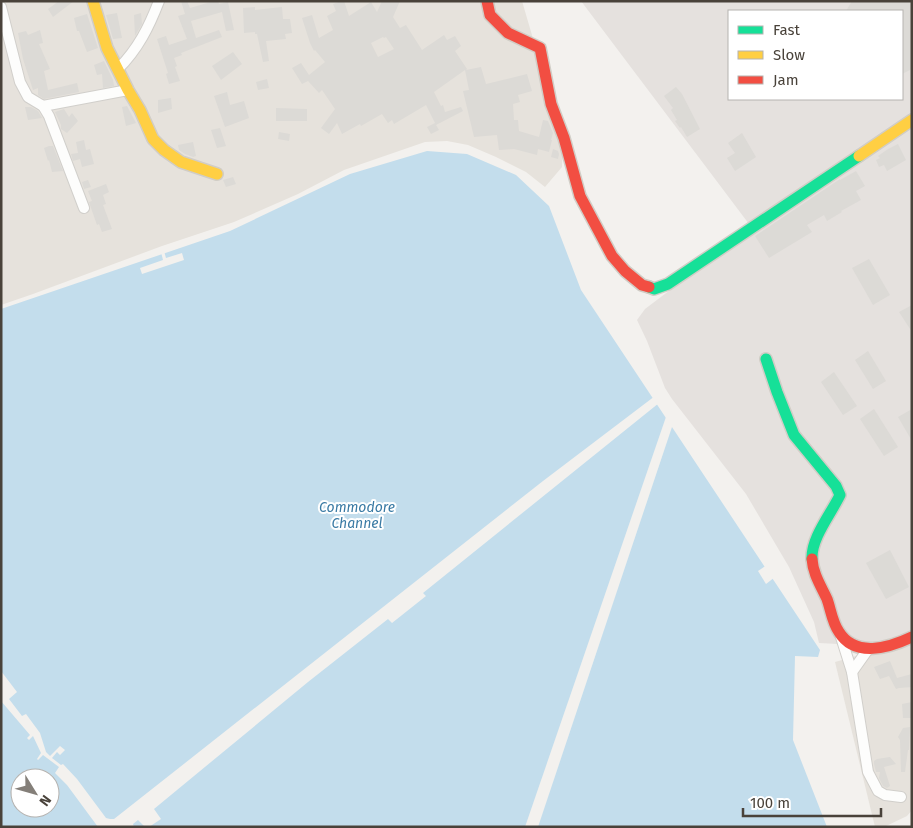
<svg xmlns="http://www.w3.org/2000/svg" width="913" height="828" font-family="'Fira Sans',sans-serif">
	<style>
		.residential { fill: #e6e2dc }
		.industrial { fill: #e5e1de; fill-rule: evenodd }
		.water { fill: #c3ddec; fill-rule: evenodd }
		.pier { fill: #f3f1ee }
		.building { fill: #dcdad6; fill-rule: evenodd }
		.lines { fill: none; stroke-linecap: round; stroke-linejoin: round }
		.street-casing { stroke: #d1cfcb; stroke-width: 12 }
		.fast-casing { stroke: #d1cdc6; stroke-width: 14 }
		.slow-casing { stroke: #d1cdc6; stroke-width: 14 }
		.jam-casing { stroke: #d1cdc6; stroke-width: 14 }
		.street { stroke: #fdfdfc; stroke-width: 10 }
		.fast { stroke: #16e098; stroke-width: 11 }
		.slow { stroke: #ffcf43; stroke-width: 11 }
		.jam { stroke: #f24e42; stroke-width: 11 }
		.labels { text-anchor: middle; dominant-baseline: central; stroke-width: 4; stroke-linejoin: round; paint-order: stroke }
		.water-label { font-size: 14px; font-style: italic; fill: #397aa4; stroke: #fff }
	</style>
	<rect width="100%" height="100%" fill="#f3f1ee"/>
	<g class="residential">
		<polygon points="1,1 522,1 563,141 562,167 545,187 526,172 496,157 468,145 447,141 425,142 344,170 298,194 234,222 162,246 33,294 1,305"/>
		<polygon points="912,640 912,810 907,816 884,827 875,827 835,662"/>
	</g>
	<path class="industrial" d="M581,1H912V648L819,643L814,622L789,567L746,494L672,399L665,388L647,341L637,320L645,309L752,228ZM729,11H902V99H729Z"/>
	<path class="water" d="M427,151L467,154L516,175L549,206L581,290L820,650L818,657L795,656L793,740L827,827H1V309L230,231L350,174ZM20,778H50V808H20Z"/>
	<g class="pier">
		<polygon points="164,251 166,258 182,253 184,260 142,274 140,268 163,260 161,252"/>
		<polygon points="655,396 659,403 423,593 426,596 392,623 388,619 308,682 154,809 161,819 149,827 145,827 138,820 133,824 134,827 98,827 67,785 55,773 59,767 43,755 38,760 37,759 41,753 33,736 29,740 27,738 30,735 1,701 1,671 17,692 9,699 22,716 26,714 40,733 46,752 50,756 60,746 65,750 60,755 57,752 52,758 61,765 63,764 77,779 106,818 110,819 114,819 543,481"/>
		<polygon points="667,414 673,424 538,827 525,827"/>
		<polygon points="767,565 775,577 766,584 758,571"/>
	</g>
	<g class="building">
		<polygon points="59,1 74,1 53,17 48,9"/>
		<polygon points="181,1 187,1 190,8 214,1 218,1 219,4 228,2 234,30 226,31 222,12 191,21 196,38 219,30 222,37 181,53 182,55 174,58 177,66 175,67 180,81 169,84 166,74 168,73 157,39 166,36 169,45 187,39 178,16 185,14"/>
		<path d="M342,1H344L349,16L371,2L377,12L382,1H400L393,17L400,28L406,25L422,50L444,35L447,40L455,36L461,46L455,51L467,69L466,70L481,67L486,84L527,74L532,91L518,95L520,102L513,104L514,120H518L519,131L539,137L543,120L548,121L553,133L551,140H552L549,152L538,149L537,155L514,149L499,150L497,135L474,137L463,91L469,90L465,70L434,92L441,106L443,105L445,112L461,107L463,111L436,125L439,130L431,134L427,127L435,123L426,105L394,124L392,120L388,123L382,114L361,126L360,124L342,134L337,123L329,134L321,128L335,109L322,90L319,93L308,81L302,84L292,68L301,63L309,75L325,62L315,50L314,51L310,43L302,18L312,15L319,38L333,30L327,16L336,11L333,4ZM383,37L384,38L386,37L394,49L378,57L371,43Z"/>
		<polygon points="852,1 912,1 912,69 902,74 902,11 846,11"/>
		<polygon points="255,7 255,10 282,7 283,19 290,19 292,33 285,34 286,39 266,41 269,61 263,62 257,34 255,34 255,32 244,33 243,8"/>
		<polygon points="117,13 122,38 113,39 106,15"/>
		<polygon points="141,13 142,24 135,36 134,15"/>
		<polygon points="87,14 98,48 87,52 79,31 77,31 74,18"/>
		<polygon points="40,30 43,43 39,44 50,69 44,71 48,90 77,83 79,92 44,99 38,95 38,88 33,90 23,59 18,33 26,31 28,35"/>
		<polygon points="233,52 242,64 221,80 212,66"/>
		<polygon points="104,61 113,80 114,86 103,88 102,74 97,75 94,65"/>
		<polygon points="267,79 269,88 258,90 256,82"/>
		<polygon points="676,87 682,94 700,129 687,137 681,127 680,128 675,121 677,120 671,110 673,108 664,96"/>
		<polygon points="227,92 230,105 244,101 249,118 225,127 214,96"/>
		<polygon points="171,98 172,109 158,113 158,100"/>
		<polygon points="127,106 136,123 126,126 122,107"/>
		<polygon points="25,107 31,107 38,111 42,118 28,120"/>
		<polygon points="276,108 307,109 307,121 276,121"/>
		<polygon points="64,109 69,117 72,113 78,121 67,133 61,129 61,125 55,112"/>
		<polygon points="220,128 226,146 217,148 211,130"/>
		<polygon points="279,132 290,134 289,141 278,139"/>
		<polygon points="742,133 756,157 735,171 727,158 735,153 728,143"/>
		<polygon points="84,140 86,150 90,149 94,164 82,167 80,159 73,161 71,154 78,153 76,142"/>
		<polygon points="193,142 196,156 193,157 185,154 179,150 178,145"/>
		<polygon points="898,144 906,160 887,171 884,165 879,167 876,160 880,158 878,156 888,149"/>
		<polygon points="49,146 53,146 63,171 52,172 49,160 48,161 44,148"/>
		<polygon points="553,149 558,151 559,154 558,159 551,157"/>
		<polygon points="856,171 865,186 856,191 861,200 841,211 842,212 827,221 824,215 807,225 812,232 769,258 755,236 840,179 840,180"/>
		<polygon points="233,177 236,184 226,187 223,180"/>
		<polygon points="88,180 91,187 84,189 82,182"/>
		<polygon points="106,184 109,192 103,195 106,204 103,205 112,229 102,232 99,224 97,225 91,208 89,202 92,201 88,191"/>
		<polygon points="869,259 890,295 873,305 852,268"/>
		<polygon points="912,305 912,332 899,312"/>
		<polygon points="868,351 886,381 873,389 855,360"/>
		<polygon points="834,372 857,406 843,415 821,382"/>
		<polygon points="874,409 898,447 884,456 860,419"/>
		<polygon points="912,409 912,441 898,417"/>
		<polygon points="890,550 909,587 886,599 866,563"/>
		<polygon points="890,661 897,678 912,674 912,687 899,688 896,689 889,676 880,679 874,667"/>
		<polygon points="912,702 912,718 903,718 902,704"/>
		<polygon points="910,727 909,750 908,750 905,772 901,772 900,740 898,737 903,728"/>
		<polygon points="890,757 896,764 884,767 890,786 887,788 883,786 879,778 880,772 876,772 874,764 874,761 877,759"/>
	</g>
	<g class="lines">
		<defs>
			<g id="street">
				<polyline points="1,7 20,82 28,97 43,106 49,116 84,208"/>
				<path d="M118,69C138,49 149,27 159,1"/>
				<polyline points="43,106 128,90"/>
				<polyline points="841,637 852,672 868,772 878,791 885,795 901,797"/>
				<polyline points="852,672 869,648"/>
			</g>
			<g id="fast">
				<polyline points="649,287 654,289 668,284 859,156"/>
				<path d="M766,359L777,392L794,435L836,486L840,495C831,514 811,538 812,559"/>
			</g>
			<g id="slow">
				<polyline points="93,1 107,48 128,90 140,110 153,139 164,150 181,162 217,174"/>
				<polyline points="859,156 912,120"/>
			</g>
			<g id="jam">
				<polyline points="487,1 490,15 508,33 540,48 551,104 564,138 580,196 612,256 625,271 642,285 649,287"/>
				<path d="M812,559C813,574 821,586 827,599C831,610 832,622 839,632C855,658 889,648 912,637"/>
			</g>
		</defs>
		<use href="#street" class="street-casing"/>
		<use href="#fast" class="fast-casing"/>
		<use href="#slow" class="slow-casing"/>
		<use href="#jam" class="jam-casing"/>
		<use href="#street" class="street"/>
		<use href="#fast" class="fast"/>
		<use href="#slow" class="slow"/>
		<use href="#jam" class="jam"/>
	</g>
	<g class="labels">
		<g class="water-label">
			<text x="357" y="507">Commodore<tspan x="357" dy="16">Channel</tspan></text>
		</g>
	</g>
	<rect width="913" height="828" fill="none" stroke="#49423a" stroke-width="5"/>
	<rect x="728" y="10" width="175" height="90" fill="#ffffff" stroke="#b6b3b0"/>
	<rect x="738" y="26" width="25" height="8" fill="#16e098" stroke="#b6b3b0"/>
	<text x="773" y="35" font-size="15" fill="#49423a">Fast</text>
	<rect x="738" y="51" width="25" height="8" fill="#ffcf43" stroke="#b6b3b0"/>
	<text x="773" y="60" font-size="15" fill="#49423a">Slow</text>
	<rect x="738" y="76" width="25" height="8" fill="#f24e42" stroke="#b6b3b0"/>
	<text x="773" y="85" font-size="15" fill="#49423a">Jam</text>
	<g transform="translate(35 793) rotate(127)"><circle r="24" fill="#ffffff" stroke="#b6b3b0"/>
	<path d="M0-4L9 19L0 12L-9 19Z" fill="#847f79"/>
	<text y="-8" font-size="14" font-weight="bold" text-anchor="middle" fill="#49423a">N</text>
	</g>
	<path d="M743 808v8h138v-8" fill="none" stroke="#49423a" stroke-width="2.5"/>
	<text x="750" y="808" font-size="15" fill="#49423a" stroke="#ffffff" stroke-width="4" paint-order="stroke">100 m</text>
</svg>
